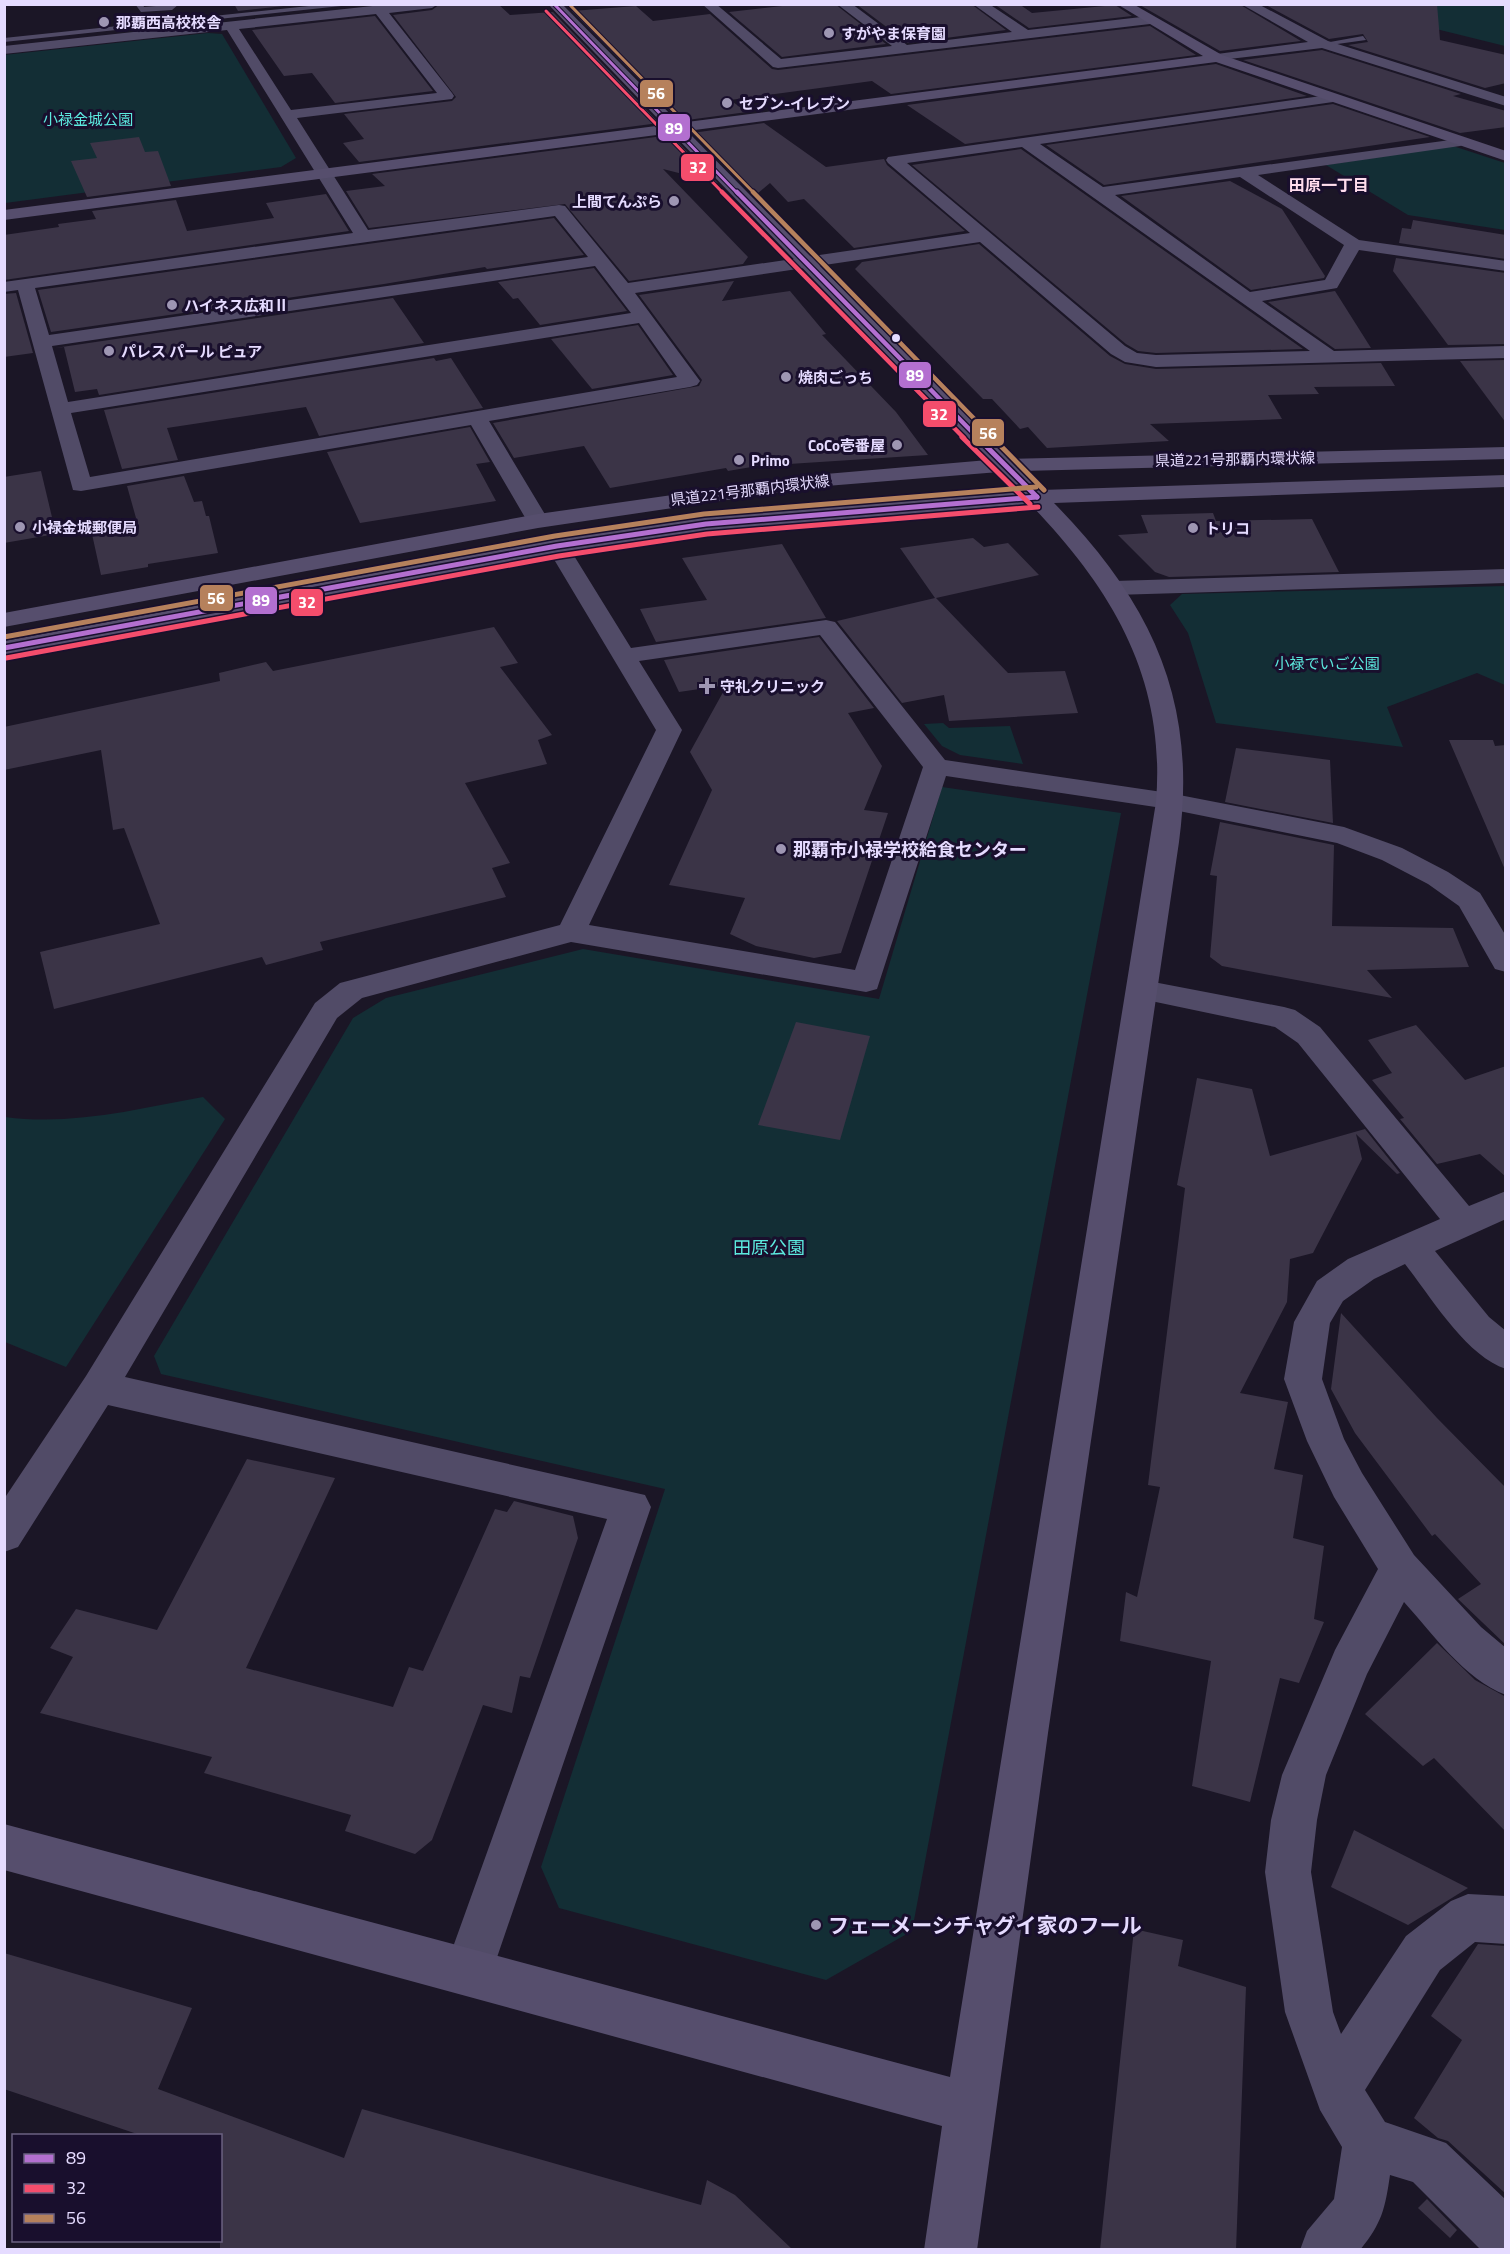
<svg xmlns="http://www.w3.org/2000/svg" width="1510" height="2254" font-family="'Titillium Web','Noto Sans JP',sans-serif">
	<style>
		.green { fill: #132e35 }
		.building { fill: #3b3447 }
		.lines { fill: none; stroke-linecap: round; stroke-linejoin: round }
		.lane { fill: #514b67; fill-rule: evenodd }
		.street { fill: #514b67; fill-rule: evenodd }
		.secondary { fill: #564e6d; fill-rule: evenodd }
		.bus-1-far2-casing { stroke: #190f2d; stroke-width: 5 }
		.bus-1-far1-casing { stroke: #190f2d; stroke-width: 7 }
		.bus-1-casing { stroke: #190f2d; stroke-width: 8 }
		.bus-2-far2-casing { stroke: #190f2d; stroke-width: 5 }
		.bus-2-far1-casing { stroke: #190f2d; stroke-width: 7 }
		.bus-2-casing { stroke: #190f2d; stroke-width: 8 }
		.bus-3-far2-casing { stroke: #190f2d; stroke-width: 5 }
		.bus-3-far1-casing { stroke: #190f2d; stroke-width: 7 }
		.bus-3-casing { stroke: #190f2d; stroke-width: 8 }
		.bus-1-far2 { stroke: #b36fd0; stroke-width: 3 }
		.bus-1-far1 { stroke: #b36fd0; stroke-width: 4.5 }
		.bus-1 { stroke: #b36fd0; stroke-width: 5 }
		.bus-2-far2 { stroke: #f44d6c; stroke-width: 3 }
		.bus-2-far1 { stroke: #f44d6c; stroke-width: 4.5 }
		.bus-2 { stroke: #f44d6c; stroke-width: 5 }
		.bus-3-far2 { stroke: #b6815c; stroke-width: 3 }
		.bus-3-far1 { stroke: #b6815c; stroke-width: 4.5 }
		.bus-3 { stroke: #b6815c; stroke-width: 5 }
		.poi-dot { fill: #9e96b3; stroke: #190f2d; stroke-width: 2 }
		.bus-dot { fill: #e5dbff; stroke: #190f2d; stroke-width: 2 }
		.labels { text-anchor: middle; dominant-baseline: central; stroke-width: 6; stroke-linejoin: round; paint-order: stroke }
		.far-poi-label { font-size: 15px; font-weight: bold; fill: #e5dbff; stroke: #190f2d; text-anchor: start }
		.far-park-label { font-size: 15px; fill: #5ce9de; stroke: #190f2d }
		.far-street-label { font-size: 15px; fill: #e5dbff; stroke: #190f2d }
		.far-neighbourhood-label { font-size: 16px; font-weight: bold; fill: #ffdded; stroke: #190f2d }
		.poi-label { font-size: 18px; font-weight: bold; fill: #e5dbff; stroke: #190f2d; text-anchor: start }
		.park-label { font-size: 18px; fill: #5ce9de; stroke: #190f2d }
		.near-poi-label { font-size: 21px; font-weight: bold; fill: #e5dbff; stroke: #190f2d; text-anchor: start }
		.line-badge { stroke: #190f2d; stroke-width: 2 }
		.badge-label { font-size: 16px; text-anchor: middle; font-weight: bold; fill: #fff }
	</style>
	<rect width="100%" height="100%" fill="#1b1626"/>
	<g class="green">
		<polygon points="1339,5 1505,5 1505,46"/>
		<polygon points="208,33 222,34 296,158 281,167 5,203 4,55"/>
		<polygon points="1453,146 1505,163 1505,230 1408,215 1326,165"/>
		<polygon points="1505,586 1505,685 1477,673 1387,707 1403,747 1216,723 1188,633 1170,605 1182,594"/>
		<polygon points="943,723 949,728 1010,726 1023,764 960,755 942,746 924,724"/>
		<polygon points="942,787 1121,813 912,1931 826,1980 559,1908 541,1867 665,1489 161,1374 154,1356 353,1018 386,998 583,949 879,999"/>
		<path d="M203,1097L225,1119L66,1367L5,1342V1117C72,1126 137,1109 203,1097Z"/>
	</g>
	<g class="building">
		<polygon points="234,4 302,4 238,11"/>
		<polygon points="440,4 498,4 510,15 553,12 659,123 359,162 343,143 364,139 344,114 452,101 456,97 393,15 432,10"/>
		<polygon points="800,4 835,4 886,44 782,57 729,12"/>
		<polygon points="856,4 971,4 1006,30 908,43"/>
		<polygon points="994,4 1019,4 1032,13 1115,5 1132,16 1029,28"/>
		<polygon points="1138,4 1239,4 1301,41 1220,51"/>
		<polygon points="1264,4 1437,4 1440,40 1506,55 1506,83 1485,88 1348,45 1368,42 1363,34 1329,39"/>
		<polygon points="636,6 653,21 710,14 772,69 778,70 1150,26 1196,55 891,94 872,81 730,100 747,112 680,121 572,11"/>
		<polygon points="375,16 433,91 335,103 312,73 284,76 252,30"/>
		<polygon points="1322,50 1461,94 1453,96 1506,111 1506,127 1460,133 1243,60"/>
		<polygon points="1216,64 1307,96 965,144 907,105"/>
		<polygon points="1333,104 1430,137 1104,185 1046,145"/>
		<polygon points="764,123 826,167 884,159 887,165 965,231 854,248 804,199 788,202 770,183 757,194 751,192 692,133"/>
		<polygon points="671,135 718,183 663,169 748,257 743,264 629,281 565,204 369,228 346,191 385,186 372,174"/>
		<polygon points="139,137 145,152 158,151 171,186 87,197 71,161 97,158 90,143"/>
		<polygon points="1021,149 1303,349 1156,353 1138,351 1126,344 912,165"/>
		<polygon points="1230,181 1282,209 1325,276 1324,278 1251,290 1121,196"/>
		<polygon points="326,194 349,231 4,280 4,235 59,227 58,224 96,219 92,211 176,200 187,231 274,218 266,203"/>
		<polygon points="554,218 584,255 487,269 485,267 384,284 51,332 38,290"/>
		<polygon points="1413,220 1506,235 1506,259 1399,243 1402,228 1411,229"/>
		<polygon points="979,244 1110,356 1125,364 1156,369 1381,363 1395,386 1314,387 1319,394 1268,395 1282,419 1150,424 1169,441 1047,448 1028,427 1020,429 992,399 983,399 855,269 862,262"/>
		<polygon points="1396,258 1506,273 1506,344 1448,345 1393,271"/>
		<polygon points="594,268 627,311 540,325 518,298 513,299 498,282"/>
		<polygon points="734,281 722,301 790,291 826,334 822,335 896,412 928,455 757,466 728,471 726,468 610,488 584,446 514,458 493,423 699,386 702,380 639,295"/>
		<polygon points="1335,291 1371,348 1335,349 1268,302"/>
		<polygon points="16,293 33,353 4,357 4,294"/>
		<polygon points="393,298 424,343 99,395 97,389 75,392 64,347 55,348"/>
		<polygon points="638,325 673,375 592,389 551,339"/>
		<polygon points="434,358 436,361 451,358 483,408 319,436 306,407 167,428 178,460 122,469 104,410"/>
		<polygon points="1506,360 1506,423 1460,361"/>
		<polygon points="470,427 490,462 476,464 496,501 360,523 327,452"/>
		<polygon points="41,471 56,534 4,543 4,477"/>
		<polygon points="184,476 194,502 202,501 206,516 209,516 218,553 148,564 148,567 101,575 90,525 136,518 127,486"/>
		<polygon points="1213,513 1216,521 1312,519 1339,572 1169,577 1155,572 1118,535 1148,533 1141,515"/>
		<polygon points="973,538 984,547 1008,543 1039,575 936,598 1008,673 1065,671 1078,713 949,721 944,695 902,703 837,621 935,598 900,548"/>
		<polygon points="782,544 826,618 656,642 640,609 707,600 682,558"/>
		<polygon points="494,627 518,663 500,667 552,735 538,740 547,764 465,783 510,863 492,868 506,897 320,942 323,950 266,965 262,957 54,1009 40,952 160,924 124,828 113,830 101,750 4,770 4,727 220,681 219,673 266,662 273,671"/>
		<polygon points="819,637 874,708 848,713 882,766 864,810 888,813 841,953 814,958 756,946 730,934 745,898 669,885 712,790 690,752 727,685 679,692 664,660"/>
		<polygon points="1449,740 1493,740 1495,746 1506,745 1506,872"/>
		<polygon points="1236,748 1330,760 1333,823 1225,802"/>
		<polygon points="1220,822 1334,845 1332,926 1453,928 1469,967 1367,970 1392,998 1222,966 1210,957 1217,876 1210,875"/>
		<polygon points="796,1022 870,1036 840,1140 758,1125"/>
		<polygon points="1416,1025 1465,1080 1506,1066 1506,1177 1480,1154 1437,1164 1400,1119 1404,1118 1372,1080 1392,1073 1368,1040"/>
		<polygon points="1197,1078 1252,1089 1270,1156 1365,1129 1400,1173 1397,1174 1356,1134 1362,1159 1313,1253 1290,1259 1287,1302 1240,1393 1288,1402 1274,1469 1303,1475 1293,1538 1324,1546 1314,1619 1324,1622 1299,1683 1280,1678 1250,1802 1192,1786 1211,1661 1120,1641 1126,1592 1137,1597 1160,1487 1148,1485 1185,1188 1177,1185"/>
		<polygon points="1341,1313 1437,1418 1506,1488 1506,1645 1458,1599 1481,1584 1435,1534 1432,1536 1355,1433 1331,1389"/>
		<polygon points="247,1459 335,1478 246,1668 393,1707 409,1667 423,1671 495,1509 507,1512 514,1501 573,1516 578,1538 530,1678 520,1676 512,1713 483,1705 432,1840 415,1854 345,1831 351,1815 204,1773 212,1757 40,1713 73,1657 50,1648 76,1609 157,1630"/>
		<polygon points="1437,1643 1475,1680 1506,1697 1506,1832 1434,1758 1423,1766 1365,1714"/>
		<polygon points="1354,1830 1468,1888 1408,1925 1331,1887"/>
		<polygon points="1134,1929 1183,1940 1178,1966 1246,1987 1236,2250 1100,2250"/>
		<polygon points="1478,1944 1506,1946 1506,2194 1448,2141 1438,2138 1414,2118 1462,2040 1431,2016"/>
		<polygon points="4,1953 192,2008 158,2089 344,2158 362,2109 701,2205 707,2180 735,2195 793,2250 220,2250 220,2136 143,2136 4,2089"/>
		<polygon points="1427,2199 1457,2230 1450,2238 1418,2208"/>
	</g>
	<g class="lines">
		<g class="lane">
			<polygon points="135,4 143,4 144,7 179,4 172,10 141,12"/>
			<polygon points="328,4 360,4 4,42 4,38"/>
			<polygon points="1363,36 1366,40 1323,46 1319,44"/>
		</g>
		<g class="street">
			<path d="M391,4H438L432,8L389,13L452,93L454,96L452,99L297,118L368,230L559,205L565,206L628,283L970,233L888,163L886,160L888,157L1335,94L1342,98L1340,101L1040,144L1103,187L1465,138L1468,141L1465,144L1460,146L1258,175L1359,240L1506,261V271L1359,250L1337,288L1262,301L1334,351L1506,346V358L1156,367L1125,362L1111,354L980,242L635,293L700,381L697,385L690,387L489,421L549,521L546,526H530L471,425L81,491L73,490L18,290L4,292V282L353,233L227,30L4,54V46ZM376,14L437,93L291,110L239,29ZM1022,147L1310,351L1156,355L1137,353L1125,346L907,163ZM1240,177L1344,245L1325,280L1250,292L1115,195ZM555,216L588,257L49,335L35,288ZM595,266L631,313L68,402L52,346ZM639,323L677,377L90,477L71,413Z"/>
			<polygon points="702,4 716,4 781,59 892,46 837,4 852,4 907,45 1012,32 973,4 989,4 1028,30 1150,16 1157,20 1150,24 778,68 773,67"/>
			<polygon points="1241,4 1258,4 1328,41 1506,97 1506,106 1322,48 1212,61 1210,58 1217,54 1308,42"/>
			<path d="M557,539L565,541L568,546L631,648L826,620L835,622L945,760L1169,793L1344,827L1402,848L1448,872L1480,893L1506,936V972L1495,969L1459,906L1428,884L1382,860L1337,843L1169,809L946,776L877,989L866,992L571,942L362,998L337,1018L125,1377L645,1495L651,1507L492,1972L485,1989L468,1996L451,1989L444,1972L607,1519L108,1405L18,1547L4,1552V1499L86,1376L315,1003L340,983L560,925L656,730L546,546L549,541ZM820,635L923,767L855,970L589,925L682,730L639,661Z"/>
			<polygon points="1506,569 1506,583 1114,595 1106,593 1102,588 1106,583 1114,581"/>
			<path d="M1143,980L1284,1007L1295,1010L1320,1027L1469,1206L1506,1191V1219L1435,1251L1489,1317L1506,1331V1369C1466,1356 1431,1297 1405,1264L1374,1279L1343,1301L1330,1323L1322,1379L1344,1439L1362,1473L1414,1555L1481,1627L1506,1648V1695C1464,1679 1433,1634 1404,1602L1367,1674L1326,1775L1317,1820L1311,1872L1333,2012L1341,2034L1406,1936L1451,1901L1468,1894L1506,1896V1944L1475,1942L1440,1970L1365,2090L1385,2122L1446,2143L1506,2200V2250H1481L1413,2182L1390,2175C1385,2209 1382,2223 1360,2250H1300L1307,2231L1334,2199L1342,2147L1320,2110L1285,2012L1265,1872L1271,1820L1282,1775L1335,1650L1378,1569L1334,1497L1307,1441L1284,1379L1294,1322L1317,1281L1348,1259L1440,1219L1298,1043L1275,1027L1132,997L1128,990L1132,983Z"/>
		</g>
		<path class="secondary" d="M548,4H562L679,123L1203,56L1117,4H1133L1222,55L1506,151V161L1216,62L687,131L1010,459L1506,447V459L1022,471L1041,490L1506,475V487L1054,503C1152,603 1198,701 1179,842L1048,1733L977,2250H924L942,2126L4,1870V1824L950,2077L1156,802C1166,679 1113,590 1030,504L706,531L557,553L4,655V641L557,539L706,517L1019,492L999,472L814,487L538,528L4,627V613L538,514L814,475L988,460L672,133L4,220V210L664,125Z"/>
		<defs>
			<polyline id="bus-1-far2" points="554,4 738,194"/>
			<polyline id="bus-1-far1" points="737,192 978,438"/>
			<g id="bus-1">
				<polyline points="977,437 1037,497"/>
				<polyline points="4,648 557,546 706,524 1037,497"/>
			</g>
			<polyline id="bus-2-far2" points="546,11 724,194"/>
			<polyline id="bus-2-far1" points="722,192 964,438"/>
			<g id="bus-2">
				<polyline points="962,437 1030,504"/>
				<polyline points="6,658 559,556 707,534 1038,507"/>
			</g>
			<polyline id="bus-3-far2" points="569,4 755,194"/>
			<polyline id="bus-3-far1" points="753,192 993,438"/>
			<g id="bus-3">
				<polyline points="992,437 1044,490"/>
				<polyline points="4,637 555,536 704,514 1036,487"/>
			</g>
		</defs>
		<use href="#bus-1-far2" class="bus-1-far2-casing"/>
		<use href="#bus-1-far1" class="bus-1-far1-casing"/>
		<use href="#bus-1" class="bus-1-casing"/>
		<use href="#bus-2-far2" class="bus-2-far2-casing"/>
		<use href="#bus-2-far1" class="bus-2-far1-casing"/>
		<use href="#bus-2" class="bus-2-casing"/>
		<use href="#bus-3-far2" class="bus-3-far2-casing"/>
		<use href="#bus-3-far1" class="bus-3-far1-casing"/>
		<use href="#bus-3" class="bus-3-casing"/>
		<use href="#bus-1-far2" class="bus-1-far2"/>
		<use href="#bus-1-far1" class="bus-1-far1"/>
		<use href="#bus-1" class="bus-1"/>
		<use href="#bus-2-far2" class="bus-2-far2"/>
		<use href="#bus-2-far1" class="bus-2-far1"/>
		<use href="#bus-2" class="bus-2"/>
		<use href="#bus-3-far2" class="bus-3-far2"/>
		<use href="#bus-3-far1" class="bus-3-far1"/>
		<use href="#bus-3" class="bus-3"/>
	</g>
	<g class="poi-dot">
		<circle cx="104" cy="22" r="6"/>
		<circle cx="829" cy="33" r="6"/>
		<circle cx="727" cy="103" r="6"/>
		<circle cx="674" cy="201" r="6"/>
		<circle cx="172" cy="305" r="6"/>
		<circle cx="109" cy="351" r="6"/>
		<circle cx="786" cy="377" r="6"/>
		<circle cx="897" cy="445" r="6"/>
		<circle cx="739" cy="460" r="6"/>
		<circle cx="20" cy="527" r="6"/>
		<circle cx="1193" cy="528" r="6"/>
		<path d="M704 677h6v6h6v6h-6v6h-6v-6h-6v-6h6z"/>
		<circle cx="781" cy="849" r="6"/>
		<circle cx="816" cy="1925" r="6"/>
	</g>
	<circle class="bus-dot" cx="896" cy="338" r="5"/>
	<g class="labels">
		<g class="far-poi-label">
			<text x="116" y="22">那覇西高校校舎</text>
			<text x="841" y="33">すがやま保育園</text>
			<text x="739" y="103">セブン-イレブン</text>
			<text x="662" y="201" text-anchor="end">上間てんぷら</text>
			<text x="184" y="305">ハイネス広和Ⅱ</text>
			<text x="121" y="351">パレス パール ピュア</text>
			<text x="798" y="377">焼肉ごっち</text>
			<text x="885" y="445" text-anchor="end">CoCo壱番屋</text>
			<text x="751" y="460">Primo</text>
			<text x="32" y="527">小禄金城郵便局</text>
			<text x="1205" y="528">トリコ</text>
			<text x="720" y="686">守礼クリニック</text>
		</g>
		<g class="far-park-label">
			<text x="88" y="119">小禄金城公園</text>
			<text x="1327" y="663">小禄でいご公園</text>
		</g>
		<g class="far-street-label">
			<text transform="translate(1235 459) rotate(-1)">県道221号那覇内環状線</text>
			<text transform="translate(750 490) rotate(-7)">県道221号那覇内環状線</text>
		</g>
		<g class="far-neighbourhood-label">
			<text x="1329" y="185">田原一丁目</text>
		</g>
		<g class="poi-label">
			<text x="793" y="849">那覇市小禄学校給食センター</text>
		</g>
		<g class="park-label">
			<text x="769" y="1247">田原公園</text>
		</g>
		<g class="near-poi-label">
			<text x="828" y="1925">フェーメーシチャグイ家のフール</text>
		</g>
	</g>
	<g class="line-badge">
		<rect x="639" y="79" width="35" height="29" rx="6" fill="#b6815c"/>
		<rect x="657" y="113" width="34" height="29" rx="6" fill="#b36fd0"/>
		<rect x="680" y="153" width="35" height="29" rx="6" fill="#f44d6c"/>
		<rect x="898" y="361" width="34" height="28" rx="6" fill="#b36fd0"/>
		<rect x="922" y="400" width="35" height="28" rx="6" fill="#f44d6c"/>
		<rect x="971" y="418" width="34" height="29" rx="6" fill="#b6815c"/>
		<rect x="199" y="584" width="35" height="28" rx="6" fill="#b6815c"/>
		<rect x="244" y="586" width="34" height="29" rx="6" fill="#b36fd0"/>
		<rect x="290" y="588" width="34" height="29" rx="6" fill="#f44d6c"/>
	</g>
	<g class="badge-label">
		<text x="656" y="99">56</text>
		<text x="674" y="134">89</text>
		<text x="698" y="173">32</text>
		<text x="915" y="381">89</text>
		<text x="939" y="420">32</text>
		<text x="988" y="439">56</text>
		<text x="216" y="604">56</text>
		<text x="261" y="606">89</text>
		<text x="307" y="608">32</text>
	</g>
	<rect width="1510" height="2254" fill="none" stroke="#e5dbff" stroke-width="12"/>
	<rect x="12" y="2134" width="210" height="108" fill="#190f2d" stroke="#6b6181" stroke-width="1.5"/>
	<rect x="24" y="2154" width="30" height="9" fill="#b36fd0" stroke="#6b6181" stroke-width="1.5"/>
	<text x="66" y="2164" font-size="18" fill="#e5dbff">89</text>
	<rect x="24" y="2184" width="30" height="9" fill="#f44d6c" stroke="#6b6181" stroke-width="1.5"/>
	<text x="66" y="2194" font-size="18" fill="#e5dbff">32</text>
	<rect x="24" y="2214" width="30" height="9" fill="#b6815c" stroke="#6b6181" stroke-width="1.5"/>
	<text x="66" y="2224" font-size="18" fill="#e5dbff">56</text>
</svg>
